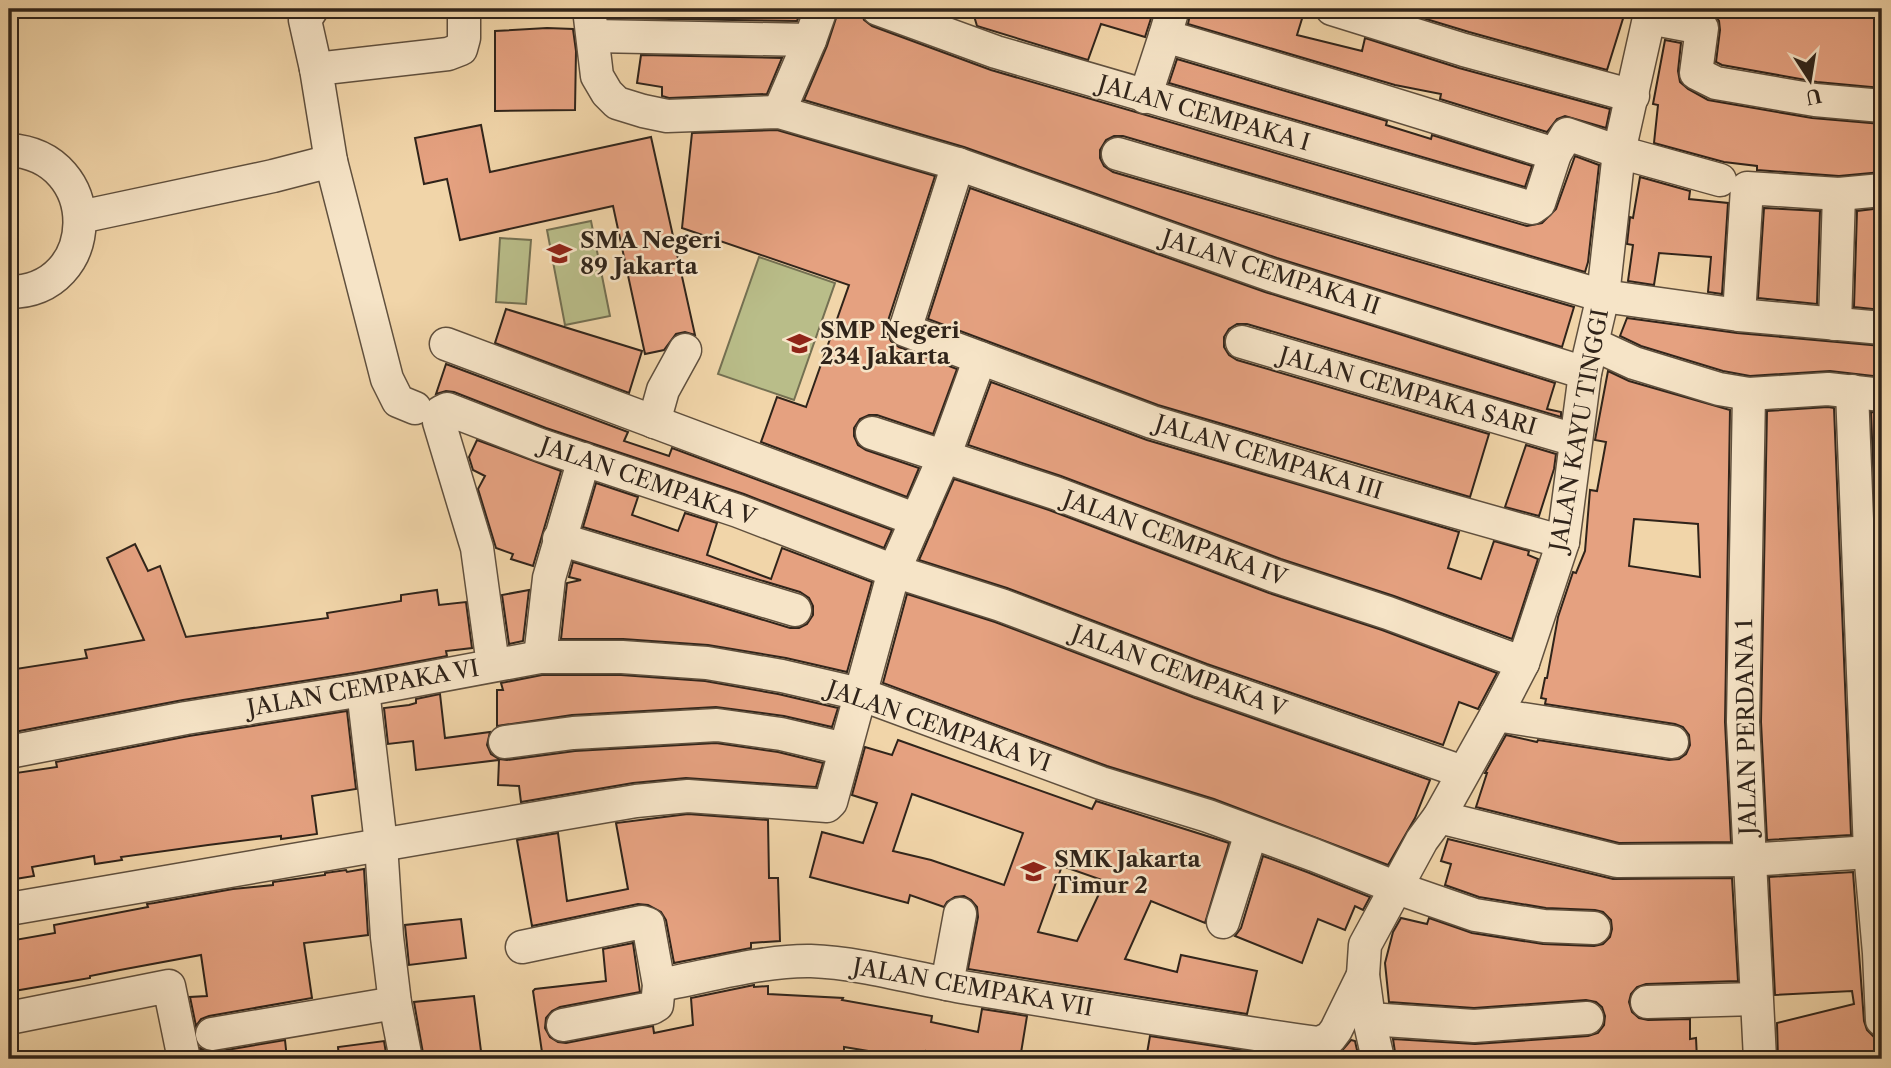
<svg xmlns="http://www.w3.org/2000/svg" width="1891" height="1068" font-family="'Libre Caslon Text',serif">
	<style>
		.green { fill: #b9bd89; stroke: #747052; stroke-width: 2 }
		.building { fill: #e5a180; stroke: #30241a; stroke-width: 2; fill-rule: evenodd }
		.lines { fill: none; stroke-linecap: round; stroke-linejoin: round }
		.minor-casing { stroke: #60503e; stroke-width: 35 }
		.minor { stroke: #f6e4c7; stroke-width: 32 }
		.labels { text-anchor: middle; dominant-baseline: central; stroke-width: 5; stroke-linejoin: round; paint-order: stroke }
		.street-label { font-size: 23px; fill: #30241a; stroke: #f6e4c7 }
		.poi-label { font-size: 23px; font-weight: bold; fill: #30241a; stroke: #f6e4c7; text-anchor: start }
	</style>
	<rect width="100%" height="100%" fill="#f1d5a9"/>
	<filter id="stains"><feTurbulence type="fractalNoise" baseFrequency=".00286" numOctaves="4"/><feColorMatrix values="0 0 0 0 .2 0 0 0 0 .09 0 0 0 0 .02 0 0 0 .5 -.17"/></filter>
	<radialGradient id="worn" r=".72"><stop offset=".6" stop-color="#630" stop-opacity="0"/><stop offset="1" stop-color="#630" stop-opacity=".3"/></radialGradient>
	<g class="green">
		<polygon points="591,221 610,316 565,325 547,230"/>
		<polygon points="500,238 531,240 526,304 496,302"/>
		<polygon points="759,257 835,283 794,400 718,374"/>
	</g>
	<g class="building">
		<polygon points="607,9 802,9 797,21 609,18"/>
		<polygon points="839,9 860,9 864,20 872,26 991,70 1527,226 1542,223 1556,209 1575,156 1599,165 1588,262 1585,272 1123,136 1114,136 1106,140 1100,150 1100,158 1104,166 1113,172 1574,307 1562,347 1277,258 964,147 804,100 827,46"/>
		<polygon points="972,9 1154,9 1145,37 1101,24 1088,60 977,26"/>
		<polygon points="1191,9 1305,9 1297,35 1362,51 1365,38 1459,68 1610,109 1606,128 1565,116 1557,119 1547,132 1440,99 1441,94 1395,85 1188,24"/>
		<polygon points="1393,9 1626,9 1607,70 1469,32"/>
		<polygon points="1699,9 1882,9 1882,88 1817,82 1722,65 1716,62 1720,30 1719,21 1713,13"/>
		<polygon points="547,28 573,29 576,51 575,110 495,111 495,31"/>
		<polygon points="1665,40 1681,43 1678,71 1680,82 1688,89 1708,100 1812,118 1882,124 1882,172 1839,176 1757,170 1757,166 1724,162 1654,143 1658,105 1653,104"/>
		<polygon points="641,55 782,58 767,94 669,98 662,96 662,87 637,83"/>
		<polygon points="1177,59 1387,121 1386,125 1431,139 1432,135 1532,166 1525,187 1169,83"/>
		<polygon points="481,125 490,172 651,137 695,335 685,332 676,334 664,350 645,354 613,206 460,240 447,179 424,184 415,138"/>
		<polygon points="777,130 935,176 887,324 887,333 891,341 899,347 957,369 933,434 877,415 869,415 860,419 854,428 854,436 858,445 866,450 919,468 907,497 761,442 777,397 806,407 849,285 682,228 692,133"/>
		<polygon points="1640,177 1690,191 1689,199 1728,203 1722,294 1708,292 1711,257 1659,253 1654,285 1628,281 1633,245 1627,244 1630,217 1633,218"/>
		<polygon points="970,188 1265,292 1555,383 1547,409 1561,412 1561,417 1247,324 1237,324 1229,329 1224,337 1224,347 1229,355 1237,360 1489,434 1470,497 1158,405 928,319"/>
		<polygon points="1764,208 1820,211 1817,304 1758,298"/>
		<polygon points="1882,208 1882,310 1854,307 1857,211"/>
		<polygon points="506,309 642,351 629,393 495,343"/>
		<polygon points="1627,318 1737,333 1882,346 1882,377 1830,371 1750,376 1723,371 1641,346 1620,336"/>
		<polygon points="446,364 628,432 624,441 669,456 672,448 892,530 884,548 744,494 546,428 454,392 446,391 436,394"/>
		<path d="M1608,371L1629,381L1730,410L1725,722L1731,842L1619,843L1476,807L1487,773H1485L1506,735L1537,742L1538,740L1669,760L1679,759L1686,754L1690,745L1689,735L1683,727L1675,724L1545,704L1546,699L1541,698L1545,678H1547L1558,617L1573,572L1576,573L1585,551L1590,490L1597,491L1606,442L1595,440ZM1634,519L1698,524L1700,577L1629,566Z"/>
		<polygon points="991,382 1147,440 1459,532 1448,568 1481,579 1494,541 1529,551 1528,555 1538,559 1512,639 1394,596 1281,559 1061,476 968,445"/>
		<polygon points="1828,407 1834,408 1851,835 1767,840 1761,722 1767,411"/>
		<polygon points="1871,412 1882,413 1882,695"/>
		<polygon points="477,440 561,471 533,566 511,559 513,554 496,548 478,489 485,476 473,470 469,457"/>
		<polygon points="1526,445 1556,454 1554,469 1539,516 1505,507"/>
		<polygon points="954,479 1049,510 1269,593 1382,630 1497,673 1478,709 1459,702 1443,745 1207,664 1007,588 919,560"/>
		<polygon points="596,483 638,497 632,515 678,531 685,513 717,523 707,555 771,579 782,548 872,582 847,672 786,658 708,645 623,639 561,639 567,583 581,580 569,577 573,562 790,628 799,628 807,624 813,615 813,606 809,598 800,592 583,527"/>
		<polygon points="135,544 148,571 160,566 186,637 328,618 327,613 401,601 401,595 437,590 439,605 466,602 472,648 446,651 447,656 360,672 183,700 9,733 9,670 87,658 85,650 144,640 107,558"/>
		<polygon points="529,590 523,641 509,644 502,595"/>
		<polygon points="907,594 995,622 1195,698 1430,780 1415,818 1388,865 1214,799 1107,766 883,683"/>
		<polygon points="542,675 621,675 705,681 778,694 838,708 832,727 784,716 716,707 572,715 497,726 497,690 503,690 501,683"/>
		<polygon points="440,694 445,738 490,732 487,745 491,754 499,759 507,760 575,751 716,743 778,752 823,763 816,787 686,778 633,783 521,802 519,786 498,785 499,760 416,770 413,741 388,744 384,708 409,705 416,703 416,699"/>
		<polygon points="347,711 356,789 312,796 317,834 281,839 281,836 208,845 121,857 122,860 95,864 94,856 32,867 34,876 9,880 9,774 57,767 56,762 189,736"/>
		<path d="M898,740L1092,809L1096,801L1229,843L1205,923L1151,901L1125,959L1177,972L1181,955L1257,971L1247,1014L968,969L978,917L977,907L971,900L964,896L955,897L947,902L944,907L910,895L908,903L810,877L822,832L863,843L877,803L852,795L865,747L892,755ZM912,794L1023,833L1004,885L931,860L893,851ZM1062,866L1105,881L1077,941L1038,932Z"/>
		<polygon points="688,814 768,820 769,878 778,878 780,941 751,943 751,948 674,963 666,920 661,912 648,905 638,904 532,926 517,840 558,833 567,901 628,889 616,823"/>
		<polygon points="1448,839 1613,879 1732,878 1738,981 1646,984 1637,987 1631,994 1629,1002 1632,1012 1639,1018 1648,1020 1690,1019 1690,1039 1696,1038 1697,1059 1396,1059 1393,1039 1475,1044 1588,1036 1598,1033 1604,1025 1605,1016 1602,1007 1596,1002 1586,1000 1474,1008 1389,1002 1385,963 1393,932 1401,918 1427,924 1429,918 1472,933 1543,944 1594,946 1603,944 1610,937 1612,929 1611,920 1603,912 1595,910 1546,908 1479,897 1445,885 1451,864 1441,861"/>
		<polygon points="1263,856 1307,872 1370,897 1363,910 1355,906 1345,930 1318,919 1302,963 1235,936 1241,928"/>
		<polygon points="364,869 368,935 304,943 312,998 209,1016 201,1019 196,1026 190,997 207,996 201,955 120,970 90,976 90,978 14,991 14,990 9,990 9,941 55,933 54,925 148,907 147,904 154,903 233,889 273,885 273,882 325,875 325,873 346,870 347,872"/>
		<polygon points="1853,872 1864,1021 1867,1030 1874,1037 1875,1059 1778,1059 1777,1023 1854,1004 1852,991 1775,995 1769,877"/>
		<polygon points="461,919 466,958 409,965 405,925"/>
		<polygon points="633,943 640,992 560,1007 552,1011 546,1018 545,1028 550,1037 558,1042 566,1043 653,1026 654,1033 693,1025 691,998 754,985 754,987 768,986 768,994 843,998 842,1000 932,1016 931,1022 978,1032 982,1009 1027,1016 1020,1059 966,1059 926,1051 924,1059 886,1059 887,1054 844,1047 844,1059 543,1059 533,991 535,989 606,981 603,949"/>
		<polygon points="474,996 482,1059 424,1059 414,1002"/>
		<polygon points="1150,1036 1297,1059 1146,1059"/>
		<polygon points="285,1040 287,1059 202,1059 200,1048 206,1051 215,1052"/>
		<polygon points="1351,1040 1355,1041 1359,1059 1338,1059 1339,1054"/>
		<polygon points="384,1041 387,1059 339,1059 338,1047"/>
	</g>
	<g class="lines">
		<defs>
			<g id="minor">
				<polyline points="312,9 305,20 316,69"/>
				<polyline points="589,9 597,76 607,93 617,103 643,111 667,116 779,112 958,164 1271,275 1585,373"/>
				<polyline points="878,9 996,52 1532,208 1539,203 1555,154 1567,134 1619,152 1720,180"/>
				<polyline points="1332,9 1464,50 1633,96"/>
				<polyline points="1649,18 1702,28 1696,73 1716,83 1815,100 1882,106"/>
				<polyline points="593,36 810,40"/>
				<polyline points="1165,36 1173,9"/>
				<polyline points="1145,97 1165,36 1367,96 1555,154"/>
				<polyline points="779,112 810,40 821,9"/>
				<path d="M9,150C105,156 101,292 9,292"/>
				<polyline points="1118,154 1603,296 1739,315 1882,328"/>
				<polyline points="331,161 316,69 448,54 461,49 464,38 464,9"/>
				<polyline points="958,164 905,330 1152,422 1372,488 1563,542"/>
				<polyline points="80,217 273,176 331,161 387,379 398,401 415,408"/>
				<polyline points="1739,315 1747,188 1839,194 1882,190"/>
				<polyline points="1835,324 1839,194"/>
				<polyline points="1242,342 1575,440"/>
				<polyline points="446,344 917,520"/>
				<polyline points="1593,344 1634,363 1719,389 1749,394 1828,389 1882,395"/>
				<polyline points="1852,391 1870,852 1879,953 1882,1020"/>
				<polyline points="1749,394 1743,722 1760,1059"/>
				<polyline points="654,422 663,390 685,350"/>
				<polyline points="872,433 1055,493 1275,576 1388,613 1523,663"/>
				<polyline points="559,539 795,610"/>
				<polyline points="540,657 549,578 584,459"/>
				<polyline points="493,665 477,548 439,422 441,412 447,409 540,445 738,511 894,571 1001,605 1201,681 1463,772"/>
				<polyline points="363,690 381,844 387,937 395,1003 406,1059"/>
				<polyline points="1496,715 1672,742"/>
				<polyline points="505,742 573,733 717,725 781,734 845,749"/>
				<polyline points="9,752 186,718 363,690 540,657 622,657 707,663 782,676 860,694 1101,783 1208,816 1314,855 1397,888 1475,915 1544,926 1594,928"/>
				<polyline points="1439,817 1617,861 1748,860 1870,852"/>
				<polyline points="9,909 636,801 688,796 827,806 831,802 894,571 944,457 980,358"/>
				<polyline points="1223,922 1251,833"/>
				<polyline points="522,947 642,922 648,924 659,985 657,1005 652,1008 563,1025"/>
				<polyline points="947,984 960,914"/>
				<path d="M659,985C705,977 764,960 811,961C862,963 912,978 962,987C1081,1006 1200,1027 1319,1043L1330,1038L1336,1030L1363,975"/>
				<polyline points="1647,1002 1756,999"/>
				<polyline points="9,1018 169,986 184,1059"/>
				<polyline points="1369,1019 1474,1026 1587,1018"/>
				<polyline points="212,1034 395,1003"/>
				<polyline points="1378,1059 1369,1019 1363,975 1365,945 1422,840 1439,817 1496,715 1523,663 1563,542 1585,373 1603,296 1619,152 1651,9"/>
			</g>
		</defs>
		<use href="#minor" class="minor-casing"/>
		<use href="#minor" class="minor"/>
	</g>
	<defs>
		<symbol id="school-bare" viewBox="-9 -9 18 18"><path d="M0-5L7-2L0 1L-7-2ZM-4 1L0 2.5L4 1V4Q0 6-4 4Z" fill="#8f2418" stroke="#f6e4c7" stroke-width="2.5" paint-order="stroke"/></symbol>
	</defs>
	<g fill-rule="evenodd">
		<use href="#school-bare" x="542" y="236" width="35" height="35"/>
		<use href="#school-bare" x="782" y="326" width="35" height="35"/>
		<use href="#school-bare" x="1016" y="854" width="35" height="35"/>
	</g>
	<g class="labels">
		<g class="street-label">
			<text transform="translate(1204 113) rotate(16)">JALAN CEMPAKA I</text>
			<text transform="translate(1271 272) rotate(18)">JALAN CEMPAKA II</text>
			<text transform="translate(1408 391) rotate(16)">JALAN CEMPAKA SARI</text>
			<text transform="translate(1579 430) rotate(-80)">JALAN KAYU TINGGI</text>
			<text transform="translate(1269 457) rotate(17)">JALAN CEMPAKA III</text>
			<text transform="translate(648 481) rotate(19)">JALAN CEMPAKA V</text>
			<text transform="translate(1175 538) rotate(20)">JALAN CEMPAKA IV</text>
			<text transform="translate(1179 671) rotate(20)">JALAN CEMPAKA V</text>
			<text transform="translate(363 688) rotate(-10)">JALAN CEMPAKA VI</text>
			<text transform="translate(939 726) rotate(19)">JALAN CEMPAKA VI</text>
			<text transform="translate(1746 727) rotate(-91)">JALAN PERDANA 1</text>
			<text transform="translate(973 987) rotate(10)">JALAN CEMPAKA VII</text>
		</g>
		<g class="poi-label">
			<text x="580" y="240">SMA Negeri<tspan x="580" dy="26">89 Jakarta</tspan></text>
			<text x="820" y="330">SMP Negeri<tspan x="820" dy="26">234 Jakarta</tspan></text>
			<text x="1054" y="859">SMK Jakarta<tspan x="1054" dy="26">Timur 2</tspan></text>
		</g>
	</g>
	<rect width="1891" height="1068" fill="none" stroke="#f1d5a9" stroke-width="35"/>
	<rect x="10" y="10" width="1870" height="1047" fill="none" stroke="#30241a" stroke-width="3.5"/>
	<rect x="18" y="18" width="1856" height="1033" fill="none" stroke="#30241a" stroke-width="2"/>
	<g transform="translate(1810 80) rotate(168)" stroke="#f6e4c7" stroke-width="5" paint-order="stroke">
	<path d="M0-5L12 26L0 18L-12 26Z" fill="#30241a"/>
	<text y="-10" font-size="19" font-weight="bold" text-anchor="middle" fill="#30241a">U</text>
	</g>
	<rect width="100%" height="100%" filter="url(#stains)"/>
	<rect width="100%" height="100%" fill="url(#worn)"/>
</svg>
